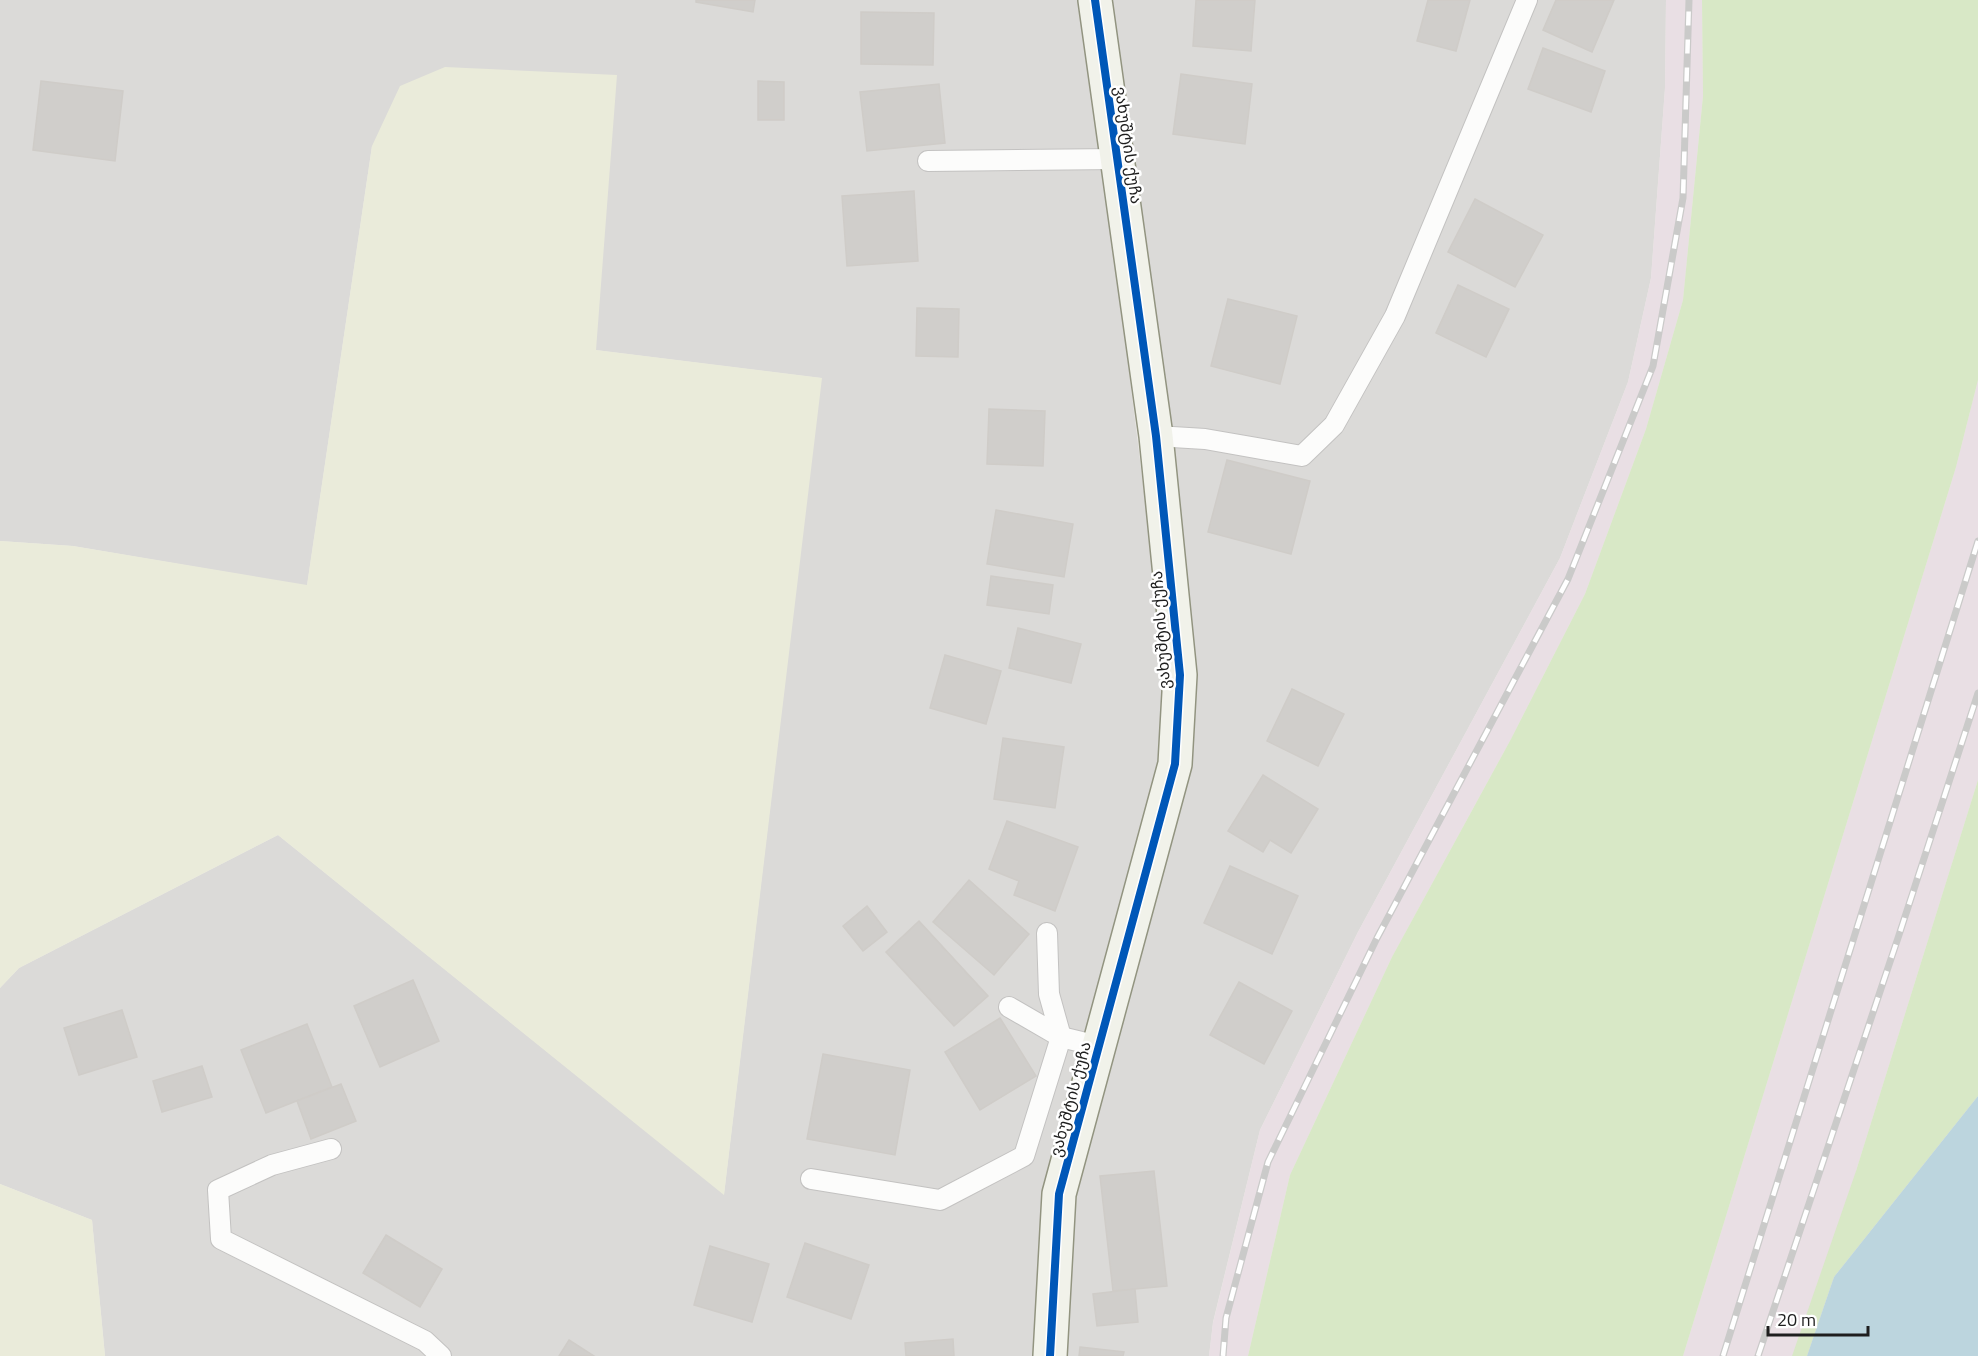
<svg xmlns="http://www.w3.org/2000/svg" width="1978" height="1356" font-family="'Titillium Web','Noto Sans Georgian',sans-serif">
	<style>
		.residential { fill: #dbdad8 }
		.industrial { fill: #e9dfe4 }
		.farmland { fill: #eaebda }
		.grass { fill: #d8e8c6 }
		.water { fill: #bcd5de }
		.building { fill: #d0cecb; stroke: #cfccc8; stroke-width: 1.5 }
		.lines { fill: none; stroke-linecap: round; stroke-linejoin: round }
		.lane-casing { stroke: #c3c2c1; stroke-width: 22 }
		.secondary-casing { stroke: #929480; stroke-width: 36 }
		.lane { stroke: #fcfcfb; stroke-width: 20 }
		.secondary { stroke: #f1f2ea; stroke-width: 33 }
		.rail-casing { stroke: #cacac9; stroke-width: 7 }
		.rail { stroke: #fff; stroke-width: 4.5; stroke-dasharray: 14; stroke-linecap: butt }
		.cycleway-casing { stroke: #fff; stroke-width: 11 }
		.cycleway { stroke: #0057b8; stroke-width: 8 }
		.labels { text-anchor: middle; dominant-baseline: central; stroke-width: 5; stroke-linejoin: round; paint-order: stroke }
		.street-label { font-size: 16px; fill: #1e1e1e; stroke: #fff }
	</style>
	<rect width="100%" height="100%" fill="#eceae6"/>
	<g class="residential">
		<polygon points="0,0 1083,0 1165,662 1165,748 1035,1356 105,1356 92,1220 0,1184 0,988 19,968 278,835 724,1194 821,378 595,350 616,75 372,146 307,586 73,546 0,541"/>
		<polygon points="1111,0 1666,0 1665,88 1651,278 1628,382 1560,558 1358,932 1260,1130 1213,1322 1209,1356 1067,1356 1070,1192 1187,761"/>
	</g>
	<g class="industrial">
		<polygon points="1666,0 1702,0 1703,96 1683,300 1646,429 1585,594 1511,739 1392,957 1290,1175 1248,1356 1209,1356 1213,1323 1260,1130 1358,932 1560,558 1628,382 1651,278 1665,88"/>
		<polygon points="1978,380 1978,780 1856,1171 1834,1277 1807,1356 1683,1356 1956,467"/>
	</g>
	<g class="farmland">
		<polygon points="445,67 617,75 596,350 822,378 724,1195 278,835 19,968 0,988 0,541 73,546 307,585 372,146 400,86"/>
		<polygon points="0,1184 92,1220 105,1356 0,1356"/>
	</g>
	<g class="grass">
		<polygon points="1702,0 1978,0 1978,380 1956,467 1683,1356 1248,1356 1290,1175 1392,957 1511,739 1585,594 1646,429 1683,300 1703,96"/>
		<polygon points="1978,780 1978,1096 1834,1277 1807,1356 1792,1356 1856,1171"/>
	</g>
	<polygon class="water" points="1978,1096 1978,1356 1807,1356 1834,1277"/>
	<g class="building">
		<polygon points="696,0 755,0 753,12 696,2"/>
		<polygon points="1196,0 1255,0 1251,51 1193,46"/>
		<polygon points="1428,0 1470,0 1456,51 1417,41"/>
		<polygon points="1556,0 1614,0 1592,52 1543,30"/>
		<polygon points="861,12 934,13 933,65 861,64"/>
		<polygon points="1543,48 1605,71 1591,112 1528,89"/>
		<polygon points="1181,74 1252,84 1245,144 1173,134"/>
		<polygon points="41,81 123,91 115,161 33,150"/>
		<polygon points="758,81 784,82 784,120 758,120"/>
		<polygon points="939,84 945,143 867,151 860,92"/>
		<polygon points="914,191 918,261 847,266 842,196"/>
		<polygon points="1475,199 1543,235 1515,287 1448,252"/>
		<polygon points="1458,285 1509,309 1486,357 1436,333"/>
		<polygon points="1228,299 1297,316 1280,384 1211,366"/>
		<polygon points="917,308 959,309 958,357 916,356"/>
		<polygon points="989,409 1045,411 1043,466 987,464"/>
		<polygon points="1227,460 1310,481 1291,554 1208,532"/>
		<polygon points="996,510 1073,524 1064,577 987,564"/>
		<polygon points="991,576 1053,585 1049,614 987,605"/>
		<polygon points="1018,628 1081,644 1071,683 1009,668"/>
		<polygon points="945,655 1001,671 986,724 930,708"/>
		<polygon points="1292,689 1344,714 1318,766 1267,741"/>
		<polygon points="1003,738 1064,747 1055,808 994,799"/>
		<polygon points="1263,775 1318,809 1291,853 1270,840 1263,852 1228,831"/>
		<polygon points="1007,821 1078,847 1055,911 1014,895 1019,881 989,869"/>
		<polygon points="1230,866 1298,896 1272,954 1204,923"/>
		<polygon points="969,880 1029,934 994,975 933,922"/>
		<polygon points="867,906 887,932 863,951 843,926"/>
		<polygon points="919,921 988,996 954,1026 886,952"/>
		<polygon points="413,980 439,1041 380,1067 354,1006"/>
		<polygon points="1239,982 1292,1011 1264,1064 1210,1035"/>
		<polygon points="122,1010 137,1057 79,1075 64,1028"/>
		<polygon points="1000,1018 1036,1076 980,1110 945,1052"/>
		<polygon points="307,1024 332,1087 266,1113 241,1050"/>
		<polygon points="823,1054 910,1070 895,1155 807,1139"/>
		<polygon points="202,1066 212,1097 162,1112 153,1081"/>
		<polygon points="341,1084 356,1121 311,1139 297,1101"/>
		<polygon points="1154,1171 1167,1286 1113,1291 1100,1176"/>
		<polygon points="386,1235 442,1269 420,1307 363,1273"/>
		<polygon points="805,1243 869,1265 851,1319 787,1297"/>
		<polygon points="710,1246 769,1264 752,1322 694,1305"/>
		<polygon points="1135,1289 1138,1322 1097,1326 1093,1294"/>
		<polygon points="953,1339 954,1356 906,1356 905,1343"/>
		<polygon points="569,1340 594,1356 559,1356"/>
		<polygon points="1080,1347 1124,1352 1123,1356 1079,1356"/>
	</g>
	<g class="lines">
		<defs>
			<g id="lane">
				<polyline points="928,161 1117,159"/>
				<polyline points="1156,436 1205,439 1302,456 1334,425 1395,316 1527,0"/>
				<polyline points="1009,1007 1061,1037 1049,994 1047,933"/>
				<polyline points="331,1149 272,1165 218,1190 221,1239 425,1341 441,1356"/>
				<polyline points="811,1179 940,1200 1024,1156 1061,1037 1098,1046"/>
			</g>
			<polyline id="secondary" points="1050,1356 1059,1194 1175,764 1180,675 1156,436 1095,0"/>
		</defs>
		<use href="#lane" class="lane-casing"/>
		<use href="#secondary" class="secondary-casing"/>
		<use href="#lane" class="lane"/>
		<use href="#secondary" class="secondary"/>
		<defs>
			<g id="rail">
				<polyline points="1223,1356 1226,1318 1268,1162 1377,938 1568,579 1653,366 1683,198 1689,0"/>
				<polyline points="1723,1356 1978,541"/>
				<polyline points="1758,1356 1899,935 1978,693"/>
			</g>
		</defs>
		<use href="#rail" class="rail-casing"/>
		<use href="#rail" class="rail"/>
		<defs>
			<polyline id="cycleway" points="1050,1356 1059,1194 1175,764 1180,675 1156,436 1095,0"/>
		</defs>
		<use href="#cycleway" class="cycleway-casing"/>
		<use href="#cycleway" class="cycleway"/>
	</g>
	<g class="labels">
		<g class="street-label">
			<text transform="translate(1129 145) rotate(82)">ვახუშტის ქუჩა</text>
			<text transform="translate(1160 630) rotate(-94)">ვახუშტის ქუჩა</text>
			<text transform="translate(1070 1099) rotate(-75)">ვახუშტის ქუჩა</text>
		</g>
	</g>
	<path d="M1768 1326v9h100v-9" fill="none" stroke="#1e1e1e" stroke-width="3"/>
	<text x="1777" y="1326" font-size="18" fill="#1e1e1e" stroke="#ffffff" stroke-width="4.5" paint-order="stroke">20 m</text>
</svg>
